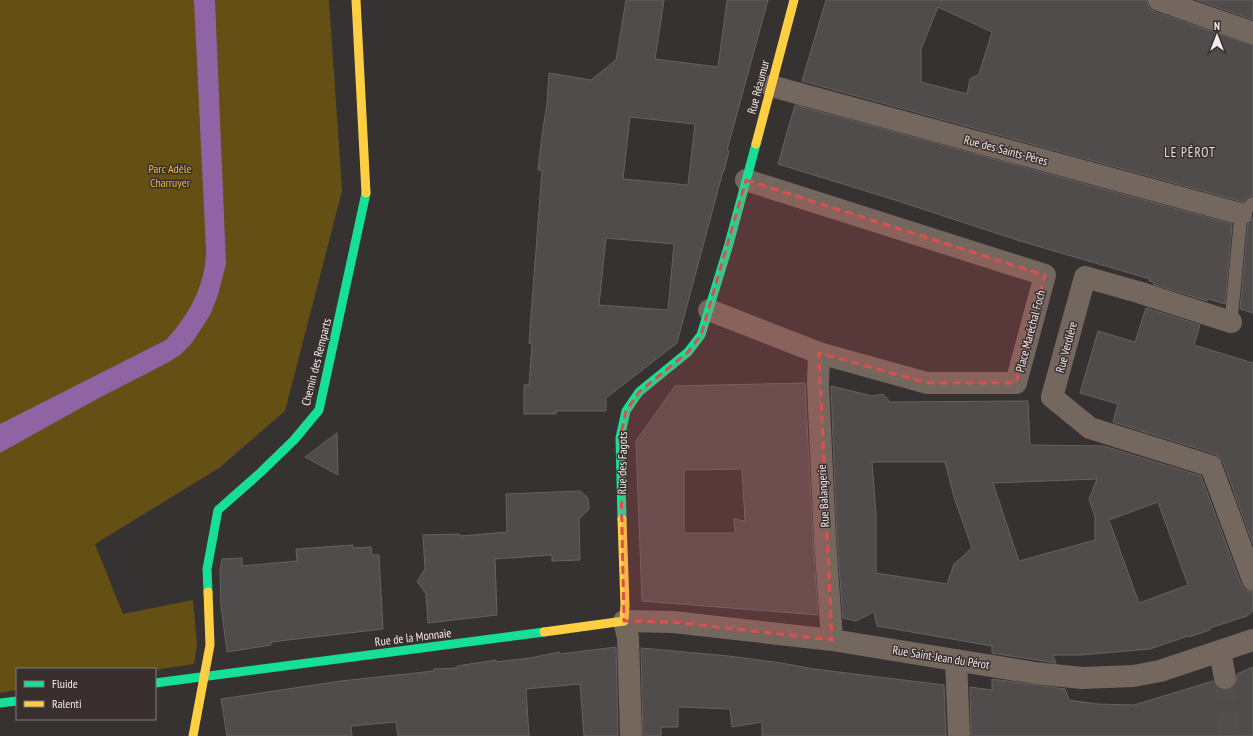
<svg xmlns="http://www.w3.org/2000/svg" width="1253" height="736" font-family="'PT Sans Narrow',sans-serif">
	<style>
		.green { fill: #644f14 }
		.water { fill: #9064a4 }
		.building { fill: #504c4c; stroke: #666262; fill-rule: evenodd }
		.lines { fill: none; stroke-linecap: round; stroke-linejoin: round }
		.street-tunnel { stroke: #534e4e; stroke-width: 22; stroke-dasharray: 22 11; stroke-linecap: butt }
		.lane { stroke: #74675e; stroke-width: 13 }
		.street { stroke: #74675e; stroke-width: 22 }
		.fast { stroke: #16e098; stroke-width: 9 }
		.slow { stroke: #ffcf43; stroke-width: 9 }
		.marked { fill: #dc4f4f; fill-opacity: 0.2; stroke: #dc4f4f; stroke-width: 3; stroke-dasharray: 8 5; stroke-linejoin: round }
		.labels { text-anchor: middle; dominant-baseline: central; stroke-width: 3; stroke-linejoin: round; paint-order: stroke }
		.street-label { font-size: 12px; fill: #f3eceb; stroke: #3a2f2f }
		.park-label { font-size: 12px; fill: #e8bb3b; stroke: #3a2f2f }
		.neighbourhood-label { font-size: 13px; letter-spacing: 1px; fill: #ecdedd; stroke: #3a2f2f }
	</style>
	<rect width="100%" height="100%" fill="#373232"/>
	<polygon class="green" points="0,0 329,0 342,191 285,411 219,468 95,544 123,614 193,600 197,645 194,664 155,670 17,669 17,690 0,693"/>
	<path class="water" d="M194,0H215L226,264L218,295L211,313L205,323L191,344L181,354L169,362L97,399L0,453V424L166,340C189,315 206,285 206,250Z"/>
	<g class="building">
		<path d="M626,0H664L655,59L718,67L727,0H768L727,150L729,151L724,171H723L677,343L606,398V411H556V414H524V385H529L532,344L529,343L542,170H538L542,135L547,104L549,73L591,80L616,60ZM630,117L695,124L688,185L623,179ZM606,238L674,244L668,310L599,305Z"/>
		<path d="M826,0H1147L1149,8L1155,12L1253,45V195L1248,197L1243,202L802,81ZM938,7L992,32L979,74L970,79L967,94L921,82V49Z"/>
		<polygon points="1197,0 1253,0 1253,20"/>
		<polygon points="795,105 1232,224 1225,304 1208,299 1207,301 1153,284 1154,282 1149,281 1150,279 1020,241 898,201 778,164"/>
		<polygon points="1253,217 1253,313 1240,309 1248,224"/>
		<polygon points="1146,308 1200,325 1194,345 1253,363 1253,544 1223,462 1219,457 1215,454 1113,422 1118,404 1080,393 1098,331 1135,342"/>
		<path d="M805,383L813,541L818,615L642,601L636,441L675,386ZM742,469L745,521L734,519L735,533H684V470Z"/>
		<path d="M831,386L872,396L883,394L890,402L1028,401L1030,445L1104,446L1201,476L1241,584L1245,590L1253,592V611L1247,616L1210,628V630L1189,637L1188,636L1150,649L1081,655H1053L1056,663L992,653V646L877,626L874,612L856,621L843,618L837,539ZM872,462H945L954,497L972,548L954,564L947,584L876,573V514ZM1097,479L1089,499L1095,517V540L1019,561L993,483ZM1158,502L1188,585L1139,603L1109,520Z"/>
		<polygon points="337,433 338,475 305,457"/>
		<polygon points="580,491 588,498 589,509 579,519 580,560 552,561 552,555 495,559 497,615 428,623 426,594 417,581 425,569 423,535 459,534 460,536 507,532 506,494"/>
		<polygon points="353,545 353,548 371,547 372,555 379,555 383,629 271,642 271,645 227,652 221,606 220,570 222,559 242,558 242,566 297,561 296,549"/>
		<polygon points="616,647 618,736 584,736 580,684 526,689 529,736 398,736 396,722 351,726 352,736 227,736 221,699 341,681 434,671 434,669 457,668 457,666 496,660 496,662 530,658 559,652 560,654"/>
		<polygon points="641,648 729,656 781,663 814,669 944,685 946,736 762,736 762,722 732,727 730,709 678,707 678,727 661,727 661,736 643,736"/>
		<polygon points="1253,667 1253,736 971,736 970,687 992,690 992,679 1065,689 1069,700 1097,704 1134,705 1213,681 1216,686 1220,690 1228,690 1233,687 1237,683 1237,674"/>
	</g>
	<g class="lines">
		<polyline class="street-tunnel" points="1225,678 1229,736"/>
		<polyline class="lane" points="1231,322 1241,214 1253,203"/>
		<g class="street">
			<polyline points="1159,0 1253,33"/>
			<polyline points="771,86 1241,214"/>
			<polyline points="709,310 819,353 927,383 1016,383 1045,275 746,180"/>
			<polyline points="1231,322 1138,292 1085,277 1052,397 1090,428 1211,466 1253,580"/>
			<polyline points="819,353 818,384 825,540 832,640"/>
			<polyline points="1220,651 1225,678"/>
			<polyline points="956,660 959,736"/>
			<polyline points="631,736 628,638 624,621 673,622 832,640 1035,673 1082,678 1133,676 1160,671 1253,640"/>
		</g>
		<g class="fast">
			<polyline points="622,519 620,438 626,411 639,392 688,352 701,335 729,244 756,144"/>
			<polyline points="208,592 207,569 218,510 261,472 294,440 319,410 366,193"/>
			<polyline points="155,683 544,632"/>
			<polyline points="0,703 17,701"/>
		</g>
		<g class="slow">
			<polyline points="356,0 366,193"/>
			<polyline points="756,144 794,0"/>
			<polyline points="544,632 624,621 625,605 622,519"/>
			<polyline points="193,736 210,645 208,592"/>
		</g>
	</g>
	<path class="marked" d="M746,180L1045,275L1016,383H927L819,353L832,640L673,622L624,621L620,438L626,411L639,392L688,352L701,335Z"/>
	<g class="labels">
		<g class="street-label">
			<text transform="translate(758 87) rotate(-75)">Rue Réaumur</text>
			<text transform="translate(1006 150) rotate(15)">Rue des Saints-Pères</text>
			<text transform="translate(1030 331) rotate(-75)">Place Maréchal Foch</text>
			<text transform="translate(1066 347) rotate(-75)">Rue Verdière</text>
			<text transform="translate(316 362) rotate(-76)">Chemin des Remparts</text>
			<text transform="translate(622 463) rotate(-89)">Rue des Fagots</text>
			<text transform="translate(823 496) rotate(-93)">Rue Balangerie</text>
			<text transform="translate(413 637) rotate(-7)">Rue de la Monnaie</text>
			<text transform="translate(941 657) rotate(9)">Rue Saint-Jean du Pérot</text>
		</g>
		<g class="park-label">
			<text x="170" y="168">Parc Adèle<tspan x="170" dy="14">Charruyer</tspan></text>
		</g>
		<g class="neighbourhood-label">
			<text x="1190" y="152">LE PÉROT</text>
		</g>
	</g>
	<rect x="16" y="668" width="140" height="52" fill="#3a2f2f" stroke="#847b7a"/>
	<rect x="24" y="681" width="20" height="6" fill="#16e098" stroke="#847b7a"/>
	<text x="52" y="688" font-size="12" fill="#f3eceb">Fluide</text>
	<rect x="24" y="701" width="20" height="6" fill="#ffcf43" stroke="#847b7a"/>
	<text x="52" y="708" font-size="12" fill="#f3eceb">Ralenti</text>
	<g transform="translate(1217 36)" stroke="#3a2f2f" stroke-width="3" paint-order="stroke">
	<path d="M0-3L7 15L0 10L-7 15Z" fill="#f3eceb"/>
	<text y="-6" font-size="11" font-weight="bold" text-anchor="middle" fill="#f3eceb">N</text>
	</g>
</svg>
